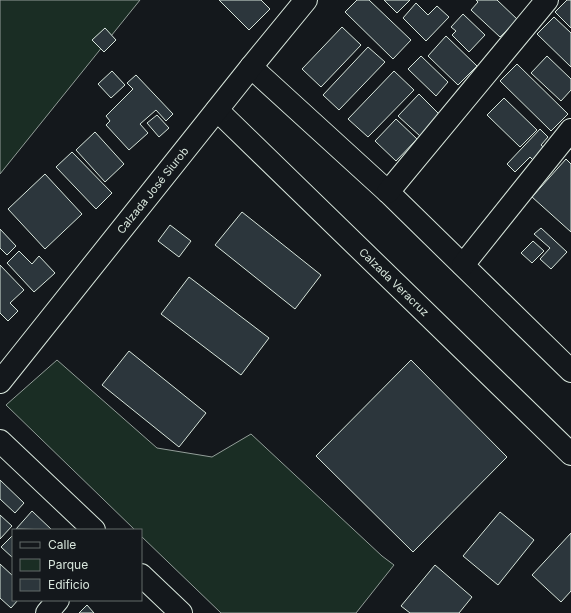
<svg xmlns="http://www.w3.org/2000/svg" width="571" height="613" font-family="Inter,sans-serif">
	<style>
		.green { fill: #1a2d24; stroke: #939e99 }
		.building { fill: #2c363c; stroke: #d8e6dc }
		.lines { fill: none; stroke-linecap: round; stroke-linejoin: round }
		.street-casing { stroke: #d8e6dc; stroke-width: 24 }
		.street { stroke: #14181c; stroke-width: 22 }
		.labels { text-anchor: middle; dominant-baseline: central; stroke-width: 3; stroke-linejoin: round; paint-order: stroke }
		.street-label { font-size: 11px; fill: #d8e6dc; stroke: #14181c }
	</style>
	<rect width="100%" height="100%" fill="#14181c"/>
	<g class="green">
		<polygon points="0,0 140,0 0,174"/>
		<polygon points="57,360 157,448 212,457 251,434 382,556 394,565 356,613 221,613 141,536 141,530 135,530 6,405"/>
	</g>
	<g class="building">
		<polygon points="219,0 261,0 270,9 249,30"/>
		<polygon points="357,0 369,0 411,40 393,59 345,12"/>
		<polygon points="384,0 410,0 397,13"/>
		<polygon points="476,0 497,0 518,20 500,37 471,10 478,2"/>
		<polygon points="567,0 571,0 571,28 555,12"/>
		<polygon points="416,3 428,15 437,6 449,17 426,41 403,18"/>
		<polygon points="463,14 485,35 469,52 452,35 456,31 451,27"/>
		<polygon points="554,17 571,33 571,67 537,34"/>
		<polygon points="342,27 361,45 321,87 302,69"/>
		<polygon points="105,28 116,40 104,52 92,40"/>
		<polygon points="446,36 477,66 458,85 428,56"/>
		<polygon points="368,47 385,62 339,110 323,95"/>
		<polygon points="421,56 448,82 436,96 408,69"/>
		<polygon points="547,56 571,79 571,90 561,101 531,73"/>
		<polygon points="517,64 568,114 551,131 500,81"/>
		<polygon points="112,71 125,85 111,98 98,84"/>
		<polygon points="394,71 414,90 368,137 348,119"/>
		<polygon points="136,75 173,114 166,121 156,110 140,124 148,133 129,150 106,125 110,121 106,116 133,89 127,83"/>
		<polygon points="419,94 440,115 420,136 398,116"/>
		<polygon points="504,98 537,130 520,147 487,115"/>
		<polygon points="157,115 169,128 159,137 147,123"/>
		<polygon points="396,119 417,139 396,161 375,141"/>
		<polygon points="540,129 548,137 541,145 548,151 536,163 530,157 515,172 507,164"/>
		<polygon points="95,132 124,164 105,182 76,150"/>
		<polygon points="72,152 112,193 96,209 56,167"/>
		<polygon points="566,159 571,164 571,232 532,197"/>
		<polygon points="45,174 82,214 45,249 8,209"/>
		<polygon points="242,212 321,275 295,309 215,245"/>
		<polygon points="170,225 191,241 179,257 158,241"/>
		<polygon points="541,228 567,252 551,269 540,259 550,248 534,234"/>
		<polygon points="0,229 16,246 7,255 0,248"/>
		<polygon points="533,241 544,251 532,263 521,253"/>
		<polygon points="19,251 32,264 39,256 55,273 34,292 7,263"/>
		<polygon points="0,265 24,290 10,303 18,311 8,321 0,313"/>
		<polygon points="189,277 269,338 241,375 161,314"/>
		<polygon points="129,351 206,413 179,447 102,385"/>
		<polygon points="411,360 507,457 413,552 316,456"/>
		<polygon points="0,480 24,503 15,513 0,499"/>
		<polygon points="32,511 52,530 16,529"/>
		<polygon points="500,512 534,540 498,585 463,556"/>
		<polygon points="0,515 12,526 0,539"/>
		<polygon points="571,533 571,591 561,602 532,575"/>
		<polygon points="13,535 13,558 1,547"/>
		<polygon points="0,564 13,576 13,600 18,600 11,608 0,598"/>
		<polygon points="435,565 472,597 459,613 410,613 401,606"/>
		<polygon points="87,605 94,613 79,613"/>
	</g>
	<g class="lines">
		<defs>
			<g id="street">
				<polyline points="251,67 388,192 571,371"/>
				<path id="s1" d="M217,110L571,454"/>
				<polyline points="388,192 547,0"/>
				<polyline points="463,265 571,130"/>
				<path id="s2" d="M0,382L251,67L306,0"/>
				<polyline points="0,441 94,530"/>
				<polyline points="141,575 181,613"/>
				<polyline points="47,613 58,600"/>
			</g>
		</defs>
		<use href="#street" class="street-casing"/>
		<use href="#street" class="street"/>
	</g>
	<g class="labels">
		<g class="street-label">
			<text stroke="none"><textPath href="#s2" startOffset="245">Calzada José Siurob</textPath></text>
			<text stroke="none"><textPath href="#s1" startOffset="247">Calzada Veracruz</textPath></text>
		</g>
	</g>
	<rect x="12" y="529" width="130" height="72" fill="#14181c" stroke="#626a69"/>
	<rect x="20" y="542" width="20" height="6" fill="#14181c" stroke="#626a69"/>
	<text x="48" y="549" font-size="12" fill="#d8e6dc">Calle</text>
	<rect x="20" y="559" width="20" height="12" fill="#1a2d24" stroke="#626a69"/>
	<text x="48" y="569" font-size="12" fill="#d8e6dc">Parque</text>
	<rect x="20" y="579" width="20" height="12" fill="#2c363c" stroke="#626a69"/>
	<text x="48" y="589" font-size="12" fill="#d8e6dc">Edificio</text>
</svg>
